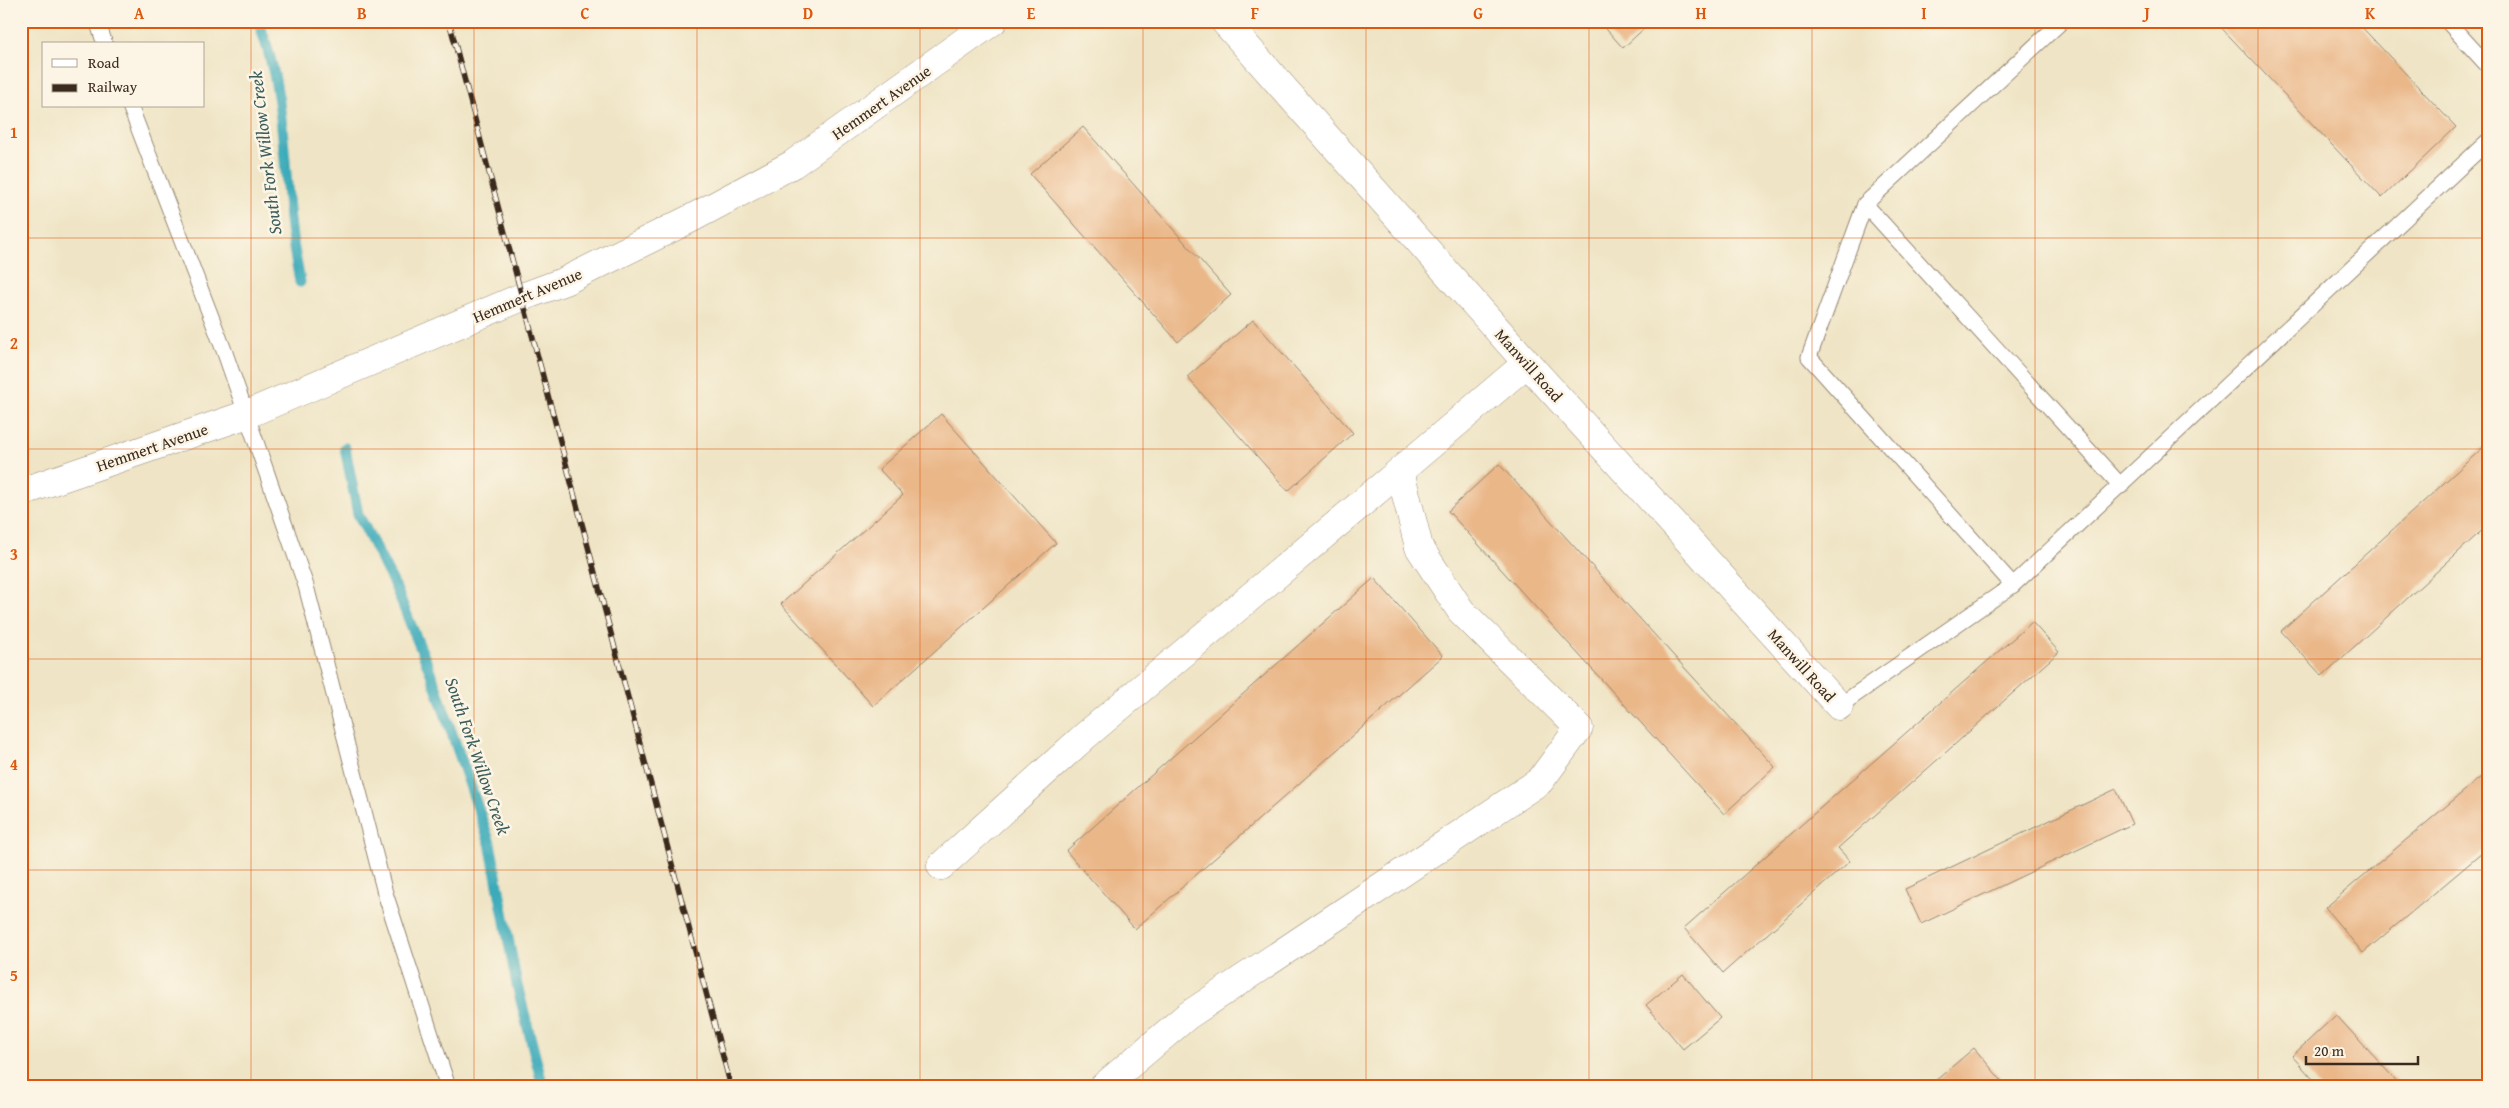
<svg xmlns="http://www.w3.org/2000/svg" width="2509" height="1108" font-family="'Gentium Book Plus',serif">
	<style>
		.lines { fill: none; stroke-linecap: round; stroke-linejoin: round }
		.stream { stroke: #3baab9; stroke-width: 11 }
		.building { fill: #eab789 }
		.lane-casing { stroke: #958772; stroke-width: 17 }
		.street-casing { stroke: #958772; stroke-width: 29 }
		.secondary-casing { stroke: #958772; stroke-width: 29 }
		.lane { stroke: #fff; stroke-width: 15 }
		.street { stroke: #fff; stroke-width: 28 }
		.secondary { stroke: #fff; stroke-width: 28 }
		.rail-casing { stroke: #3b2a1e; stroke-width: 5.5 }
		.rail { stroke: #fcf5e5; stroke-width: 4; stroke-dasharray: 11; stroke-linecap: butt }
		.grid { fill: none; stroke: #df570d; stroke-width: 1; stroke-opacity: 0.55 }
		.labels { text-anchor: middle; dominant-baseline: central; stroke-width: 5; stroke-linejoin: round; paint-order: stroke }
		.street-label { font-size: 16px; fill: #3b2a1e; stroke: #fcf5e5 }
		.water-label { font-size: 18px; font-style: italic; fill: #3b5d5c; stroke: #fcf5e5 }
		.neatline { fill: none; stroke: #df570d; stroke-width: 2 }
		.grid-label { font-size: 16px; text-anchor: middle; font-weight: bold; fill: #df570d }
	</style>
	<rect width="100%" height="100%" fill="#fcf5e5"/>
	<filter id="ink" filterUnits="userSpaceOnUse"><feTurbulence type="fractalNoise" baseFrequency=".02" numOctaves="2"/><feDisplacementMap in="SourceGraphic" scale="10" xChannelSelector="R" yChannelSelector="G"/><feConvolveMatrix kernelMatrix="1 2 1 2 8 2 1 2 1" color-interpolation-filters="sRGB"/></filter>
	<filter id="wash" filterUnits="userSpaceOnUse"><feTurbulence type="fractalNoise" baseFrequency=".0096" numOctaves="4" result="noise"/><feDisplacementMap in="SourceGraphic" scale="20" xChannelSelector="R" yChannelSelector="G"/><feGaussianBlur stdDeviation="1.12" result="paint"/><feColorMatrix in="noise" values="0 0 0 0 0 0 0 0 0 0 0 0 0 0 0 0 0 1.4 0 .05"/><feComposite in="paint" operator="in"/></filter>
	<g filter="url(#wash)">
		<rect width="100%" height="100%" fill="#efe4c5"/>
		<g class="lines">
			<g class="stream">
				<path d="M258,21C285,87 283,159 291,229C293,246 297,264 300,282"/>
				<polyline points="345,448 358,514 395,586 432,676 490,843 517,985 543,1087"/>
			</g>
		</g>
		<g id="blocks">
			<g class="building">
				<polygon points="1599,21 1652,21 1623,48"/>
				<polygon points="2215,21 2356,21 2456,127 2382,198"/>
				<polygon points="1083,127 1231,295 1178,342 1030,174"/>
				<polygon points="1253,320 1353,433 1288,491 1187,377"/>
				<polygon points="941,414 1056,543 873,706 781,604 903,495 879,469"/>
				<polygon points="2488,443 2488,525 2322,676 2281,631"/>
				<polygon points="1499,464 1775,767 1724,814 1448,511"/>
				<polygon points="1374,578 1443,656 1135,929 1066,851"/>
				<polygon points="2032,622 2059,652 1838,848 1850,861 1723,973 1684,928"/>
				<polygon points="2488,771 2488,848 2363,953 2325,908"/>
				<polygon points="2116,789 2132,824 1921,924 1905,889"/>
				<polygon points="1683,974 1720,1018 1683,1049 1646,1005"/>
				<polygon points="2336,1015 2402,1087 2320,1087 2292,1056"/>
				<polygon points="1974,1048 2007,1087 1928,1087"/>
			</g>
		</g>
	</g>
	<g filter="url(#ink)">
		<use href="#blocks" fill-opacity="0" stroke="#958772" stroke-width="1"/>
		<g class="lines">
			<defs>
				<g id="lane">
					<polyline points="97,21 105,44"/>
					<polyline points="2062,21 1865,204 2121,486"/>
					<polyline points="2447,21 2488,66"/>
					<polyline points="130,106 225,353 306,586 385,893 448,1087"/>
					<polyline points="1865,204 1809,357 2013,585"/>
					<polyline points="1839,706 2013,585 2488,141"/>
				</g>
				<g id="street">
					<polyline points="1224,21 1527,363 1839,706"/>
					<polyline points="941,866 1085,736 1400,471"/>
					<polyline points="1103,1087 1187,1016 1540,781 1579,728 1461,611 1419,547 1400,471 1527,363"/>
				</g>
				<polyline id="secondary" points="21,492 245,415 522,297 565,281 692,218 793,164 993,21"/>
			</defs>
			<use href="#lane" class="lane-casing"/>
			<use href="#street" class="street-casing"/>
			<use href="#secondary" class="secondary-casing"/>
			<use href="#lane" class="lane"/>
			<use href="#street" class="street"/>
			<use href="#secondary" class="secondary"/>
			<defs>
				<polyline id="rail" points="449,21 731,1087"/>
			</defs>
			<use href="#rail" class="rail-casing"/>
			<use href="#rail" class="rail"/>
		</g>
	</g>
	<path class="grid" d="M251,21V1087M474,21V1087M697,21V1087M920,21V1087M1143,21V1087M1366,21V1087M1589,21V1087M1812,21V1087M2035,21V1087M2258,21V1087M21,238H2488M21,449H2488M21,659H2488M21,870H2488"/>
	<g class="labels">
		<g class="street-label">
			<text transform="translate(881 102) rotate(-35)">Hemmert Avenue</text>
			<text transform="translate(527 295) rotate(-23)">Hemmert Avenue</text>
			<text transform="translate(1529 365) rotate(48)">Manwill Road</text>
			<text transform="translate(152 447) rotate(-19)">Hemmert Avenue</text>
			<text transform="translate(1802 665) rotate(48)">Manwill Road</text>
		</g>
		<g class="water-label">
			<text transform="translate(265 153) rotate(-97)">South Fork Willow Creek</text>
			<text transform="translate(478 756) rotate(71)">South Fork Willow Creek</text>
		</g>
	</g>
	<rect width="2509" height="1108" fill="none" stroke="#fcf5e5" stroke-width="55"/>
	<rect x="42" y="42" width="162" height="65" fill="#fcf5e5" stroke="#afa495"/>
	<rect x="52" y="59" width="25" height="8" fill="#ffffff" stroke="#afa495"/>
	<text x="88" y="68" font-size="15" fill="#3b2a1e">Road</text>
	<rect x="52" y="84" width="25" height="8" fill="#3b2a1e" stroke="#afa495"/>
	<text x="88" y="92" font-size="15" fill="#3b2a1e">Railway</text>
	<path d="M2306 1056v8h112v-8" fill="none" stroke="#3b2a1e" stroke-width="2.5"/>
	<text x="2314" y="1056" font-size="15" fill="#3b2a1e" stroke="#fcf5e5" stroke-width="4" paint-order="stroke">20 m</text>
	<rect x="28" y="28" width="2454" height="1052" class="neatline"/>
	<g class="grid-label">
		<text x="139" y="19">A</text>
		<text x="362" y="19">B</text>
		<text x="585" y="19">C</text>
		<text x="808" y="19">D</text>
		<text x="1031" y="19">E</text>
		<text x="1255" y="19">F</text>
		<text x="1478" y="19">G</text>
		<text x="1701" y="19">H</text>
		<text x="1924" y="19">I</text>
		<text x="2147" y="19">J</text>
		<text x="2370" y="19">K</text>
		<text x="14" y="138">1</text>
		<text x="14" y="349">2</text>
		<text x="14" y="560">3</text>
		<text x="14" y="770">4</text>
		<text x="14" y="981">5</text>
	</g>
</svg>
